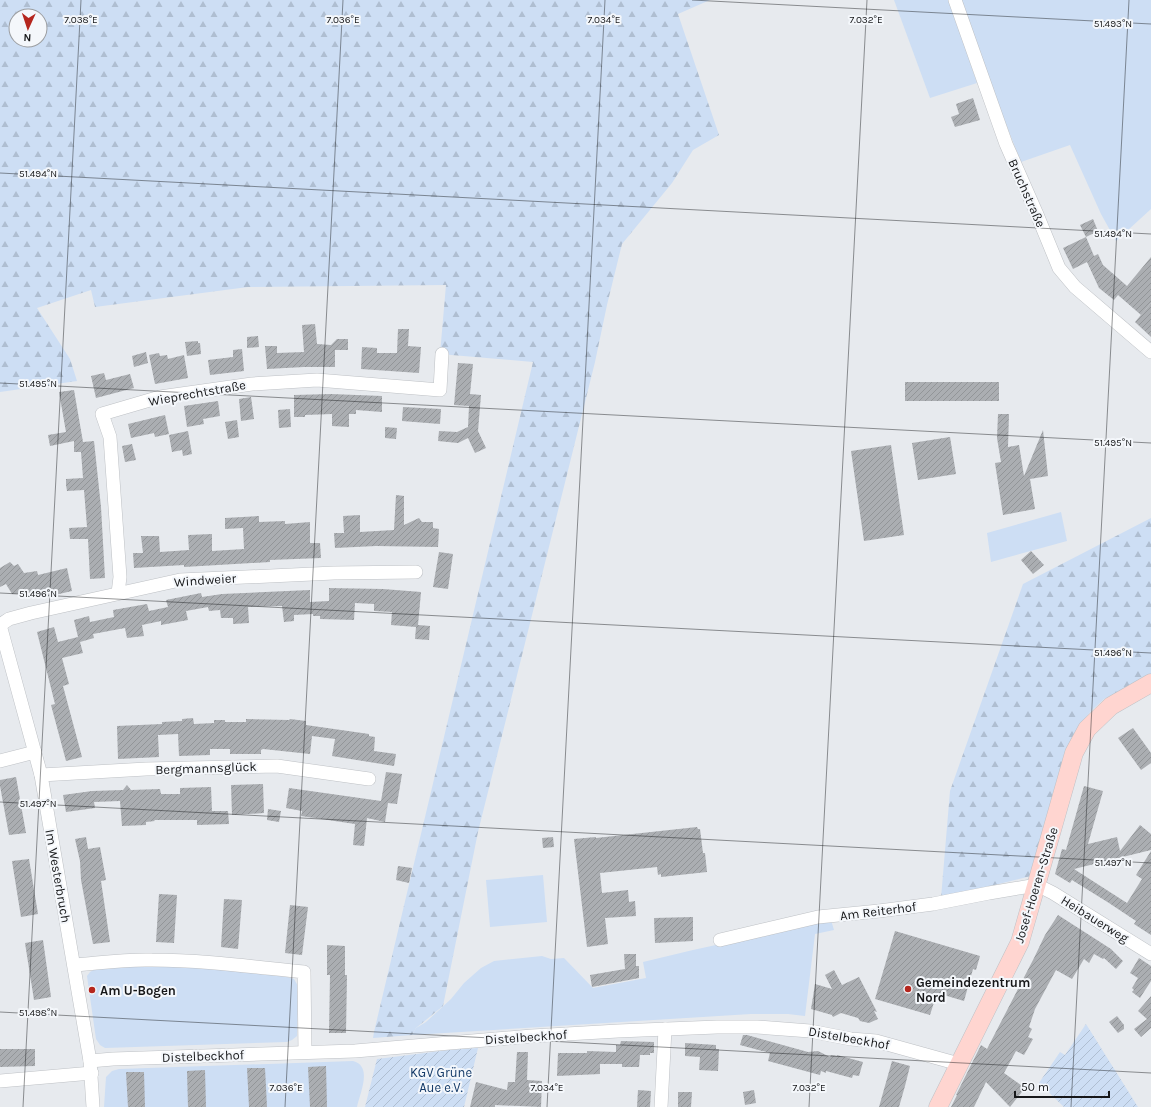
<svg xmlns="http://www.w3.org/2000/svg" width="1151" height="1107" font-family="Karla,sans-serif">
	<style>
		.grass { fill: #cddef4 }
		.forest { fill: url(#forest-firs); fill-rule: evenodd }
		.garden { fill: url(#garden-furrows) }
		.building { fill: url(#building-hatch) }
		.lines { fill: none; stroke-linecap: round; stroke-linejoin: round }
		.street-casing { stroke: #bec1c5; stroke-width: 14 }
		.secondary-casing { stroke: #bec1c5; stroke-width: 19 }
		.street { stroke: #fff; stroke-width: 13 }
		.secondary { stroke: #ffd5d0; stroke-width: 18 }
		.ticks { fill: none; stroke: #17181a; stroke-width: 1; stroke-opacity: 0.45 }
		.poi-dot { fill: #b5261e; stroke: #f4f7fb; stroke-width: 1.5 }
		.labels { text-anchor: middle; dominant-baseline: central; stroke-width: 4; stroke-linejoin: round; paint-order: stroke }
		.street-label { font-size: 13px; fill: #17181a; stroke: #f4f7fb }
		.poi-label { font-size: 13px; font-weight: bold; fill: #17181a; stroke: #f4f7fb; text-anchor: start }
		.park-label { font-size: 13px; fill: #143a68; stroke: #f4f7fb }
		.ticks-label { font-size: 10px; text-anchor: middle; fill: #17181a; stroke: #f4f7fb; stroke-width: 4; stroke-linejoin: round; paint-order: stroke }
	</style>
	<defs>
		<pattern id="forest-firs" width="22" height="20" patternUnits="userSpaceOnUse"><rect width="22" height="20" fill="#cddef4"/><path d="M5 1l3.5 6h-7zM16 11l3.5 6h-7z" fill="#afbed1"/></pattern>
		<pattern id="garden-furrows" width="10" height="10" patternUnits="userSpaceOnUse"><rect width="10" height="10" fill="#cddef4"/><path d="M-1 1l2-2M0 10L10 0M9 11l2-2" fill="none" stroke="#afbed1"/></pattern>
		<pattern id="building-hatch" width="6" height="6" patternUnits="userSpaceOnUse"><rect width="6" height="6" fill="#abaeb2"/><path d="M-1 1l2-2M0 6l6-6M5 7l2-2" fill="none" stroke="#929598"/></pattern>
	</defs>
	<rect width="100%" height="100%" fill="#e7eaee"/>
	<g class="grass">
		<polygon points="894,0 949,0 977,83 930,98"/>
		<polygon points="957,0 1151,0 1151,209 1116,241 1101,214 1070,145 1021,162"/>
		<polygon points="1061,512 1067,541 991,562 987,533"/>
		<polygon points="543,875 547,922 490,927 486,880"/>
		<polygon points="831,920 834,930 815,934 805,1016 788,1014 751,1014 412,1035 416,1028 426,1022 451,999 464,983 481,968 494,961 542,956 551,959 564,958 593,988 646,978 643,962 693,950"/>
		<polygon points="134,966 199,967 287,977 294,979 298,986 297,1036 292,1040 287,1042 105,1048 100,1045 96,1039 87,976 90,972 95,969"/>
		<path d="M353,1061C373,1066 360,1093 357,1107H104L106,1077L112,1071L119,1069Z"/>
	</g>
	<g class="forest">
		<path d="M0,0H710L678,14L719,135L693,150L672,183L622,244L607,305L595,362L478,832L443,1006L416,1028L412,1035L373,1038L374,1032L533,362L440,354L446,285L248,287L95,307L91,290L37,308L70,359L77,381L0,392ZM16,16H40V40H16Z"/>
		<polygon points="1151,518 1151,675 1104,699 1091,711 1079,726 1031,876 941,898 950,791 1023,584"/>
	</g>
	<g class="garden">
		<polygon points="1086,1024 1138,1107 1064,1107 1039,1083 1060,1052 1065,1055"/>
		<polygon points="478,1048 464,1107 365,1107 377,1059 449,1050"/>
	</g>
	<g class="building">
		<polygon points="973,98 980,120 955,127 951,117 959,114 956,104"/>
		<polygon points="1093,219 1098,231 1086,237 1080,225"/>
		<polygon points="1086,237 1094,256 1098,254 1103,265 1127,286 1151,257 1151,303 1141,315 1118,295 1114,300 1099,288 1087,262 1073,269 1063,248"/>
		<polygon points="1151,303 1151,337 1135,322"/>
		<polygon points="315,324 317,344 331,345 337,339 348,339 348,350 335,350 335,367 304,367 267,369 265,346 277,346 277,353 304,352 302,325"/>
		<polygon points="398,329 409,329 408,346 421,347 419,373 361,369 362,347 377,348 377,353 397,353"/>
		<polygon points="258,336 259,347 247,348 247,337"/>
		<polygon points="198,341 198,343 200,343 201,354 187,356 185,342"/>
		<polygon points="242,349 244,371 210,375 208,360 233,357 233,350"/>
		<polygon points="146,352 148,363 134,367 132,356"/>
		<polygon points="159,353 160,356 167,355 168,359 184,355 188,378 155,384 149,355"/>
		<polygon points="458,363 473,364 470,394 481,395 478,431 486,448 475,453 468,438 458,443 438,441 439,431 457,432 468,427 469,406 454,405"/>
		<polygon points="104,373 106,380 130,374 134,388 96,398 91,376"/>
		<rect x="905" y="382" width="94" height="19"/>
		<polygon points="74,390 83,442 94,441 101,507 105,578 90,579 88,539 70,539 69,528 87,527 84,490 67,491 66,485 66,479 83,478 81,452 74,452 74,441 50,446 48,435 66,432 59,392"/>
		<polygon points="331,394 382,396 382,412 356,410 356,414 349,414 349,427 332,426 332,414 305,415 305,417 294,417 294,395"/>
		<polygon points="251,397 254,419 241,421 239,399"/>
		<polygon points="218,401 220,416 203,419 204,424 187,427 184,406"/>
		<polygon points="403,407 441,409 440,424 402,421"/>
		<polygon points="290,409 291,427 279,428 278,410"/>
		<polygon points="998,414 1009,414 1008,447 1019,445 1024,476 1043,430 1048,476 1030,479 1035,509 1003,515 995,463 1001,462 997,438"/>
		<polygon points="165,415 169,434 155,437 154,433 131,438 128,424"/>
		<polygon points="237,420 239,437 228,439 225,422"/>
		<polygon points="385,427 397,428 396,439 385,438"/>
		<polygon points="188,431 192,454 183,456 182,450 172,452 169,435"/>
		<polygon points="950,437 956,474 918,480 912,443"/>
		<polygon points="132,444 136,460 125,462 122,446"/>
		<polygon points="891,445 904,535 864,541 851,451"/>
		<polygon points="396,495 404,496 404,525 419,518 422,522 433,522 433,528 439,529 438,547 376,546 335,548 334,533 344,533 343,516 360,515 360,532 394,530"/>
		<polygon points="259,516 259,522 285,521 285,524 310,522 310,543 320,543 321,558 270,560 270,562 184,567 184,565 134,568 133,553 143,553 141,536 159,536 160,552 189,550 188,535 212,534 212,551 244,549 243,528 225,529 225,518"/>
		<polygon points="1031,551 1044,565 1033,574 1021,560"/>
		<polygon points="439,552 453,554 448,589 433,587"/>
		<polygon points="10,562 14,566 18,564 24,573 37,571 38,575 67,568 72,591 42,598 41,593 30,596 29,593 12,594 6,584 0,587 0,568"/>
		<polygon points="329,588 383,589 421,592 418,625 430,626 429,640 415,639 416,627 391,625 392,612 374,611 374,604 355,603 354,620 320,619 320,616 313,616 313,614 294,615 294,621 284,622 282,606 248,607 249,623 233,624 233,618 221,618 220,610 209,611 208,607 186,611 188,620 161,625 161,621 142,625 144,636 127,638 125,628 93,634 94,638 80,642 83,653 62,658 69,684 63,686 82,757 66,761 51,705 55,704 37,632 54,627 58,642 78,637 74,620 89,616 90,622 114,617 113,610 147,604 149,611 168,607 166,600 201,593 202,597 222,594 310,590 310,602 329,601"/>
		<polygon points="193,718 194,724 214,723 214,720 225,720 225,722 246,722 246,719 289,720 290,719 306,721 306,725 369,734 369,736 375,737 374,751 396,754 394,766 332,756 335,739 312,736 310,754 263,749 261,750 261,754 230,754 230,749 210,749 210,755 179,756 178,734 158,735 159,757 118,759 117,726 162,724 162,722 182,721 182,719"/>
		<polygon points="1133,728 1151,753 1151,763 1141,770 1118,738"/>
		<polygon points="386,772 402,774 397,804 388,803 385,822 367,818 364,846 353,845 355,824 301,816 302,811 286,808 289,788 381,801"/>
		<polygon points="16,777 26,833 9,835 0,786 0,780"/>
		<polygon points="263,784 264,813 232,815 231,785"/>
		<polygon points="127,785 131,790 160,789 161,794 180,794 180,788 211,787 212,811 228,811 229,824 197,825 197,820 154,820 155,821 146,822 146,825 122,826 120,801 94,802 95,808 66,812 63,795 92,791 123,790"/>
		<polygon points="1084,786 1103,791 1088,844 1117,837 1120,851 1140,825 1151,834 1151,850 1074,869 1127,903 1142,879 1136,875 1151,851 1151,935 1134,924 1136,921 1109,903 1072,880 1070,883 1055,874 1062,849 1066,850"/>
		<polygon points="268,809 281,811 279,822 267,820"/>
		<polygon points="697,827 698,829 700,829 703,853 705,853 707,872 661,877 661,874 658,875 657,867 600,873 602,893 628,890 629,902 635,901 636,916 605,918 608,944 587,947 574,839 596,837 596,838"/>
		<polygon points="86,837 88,849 100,847 106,880 101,881 110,942 93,944 81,880 80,861 75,839"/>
		<polygon points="553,837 554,847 543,848 542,838"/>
		<polygon points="29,859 38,914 21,917 12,861"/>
		<polygon points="398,866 412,868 409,883 396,880"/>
		<polygon points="159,894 177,895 174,943 156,942"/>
		<polygon points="224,899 242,900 238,949 221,947"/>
		<polygon points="290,905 308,907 302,955 285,953"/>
		<polygon points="1058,915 1111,949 1123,961 1116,969 1104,958 1103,959 1094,954 1089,963 1084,959 1072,979 1056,970 1035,1009 1029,1027 1032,1029 1028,1037 1033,1039 1024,1055 1016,1051 1004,1073 1025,1088 1010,1107 986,1082 974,1107 951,1107 957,1095 956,1095 981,1045 987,1049 1034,958 1045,935"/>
		<polygon points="693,917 693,941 655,943 654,918"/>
		<polygon points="895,931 980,956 976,970 973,969 964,1001 937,993 930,1015 875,999"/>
		<polygon points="43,940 51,997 34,1000 25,943"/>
		<polygon points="327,945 345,946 345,975 347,975 346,1033 329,1033 330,975 327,975"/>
		<polygon points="624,954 636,954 636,966 639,966 639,978 592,987 590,975 625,969"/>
		<polygon points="1139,958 1151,966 1151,981 1140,998 1132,992 1134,990 1132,988 1138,978 1130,973"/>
		<polygon points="834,970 842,985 859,977 877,1012 874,1011 878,1019 869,1023 860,1021 858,1018 841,1013 833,1017 832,1015 811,1009 815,984 832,989 825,975"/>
		<polygon points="1151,996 1151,1028 1141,1037 1134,1029 1147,1019 1138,1011"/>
		<polygon points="1117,1016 1124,1025 1124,1029 1118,1033 1109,1022"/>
		<polygon points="743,1035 747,1035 808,1052 818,1051 830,1057 831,1055 837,1056 837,1055 863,1062 859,1076 853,1075 852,1078 826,1071 826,1073 821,1071 820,1075 768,1061 770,1053 740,1045"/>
		<polygon points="621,1041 654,1042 654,1053 650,1053 650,1055 640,1055 639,1067 622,1067 622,1064 600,1064 600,1074 557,1076 558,1053 587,1053 587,1051 616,1052 616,1045 620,1045"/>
		<polygon points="685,1043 716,1045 716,1049 719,1049 718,1071 699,1070 700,1057 685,1056"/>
		<polygon points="0,1049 35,1049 35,1066 0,1067"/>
		<polygon points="517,1052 528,1052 527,1080 542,1081 541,1107 495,1105 495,1107 470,1107 476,1082 507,1090 508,1082 515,1082"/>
		<polygon points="892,1061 910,1066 905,1086 899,1107 879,1107"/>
		<polygon points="326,1066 327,1107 310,1107 308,1067"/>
		<polygon points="247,1068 265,1068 267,1107 249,1107"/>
		<polygon points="205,1070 206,1107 188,1107 187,1071"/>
		<polygon points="126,1072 144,1072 145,1107 128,1107"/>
		<polygon points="638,1090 651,1091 650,1107 637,1107"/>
		<polygon points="754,1090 756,1103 745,1105 743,1092"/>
		<polygon points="678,1092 692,1092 691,1107 678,1107"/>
	</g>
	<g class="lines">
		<defs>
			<g id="street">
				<polyline points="955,0 1006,144 1036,212 1059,268 1075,287 1151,352"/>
				<polyline points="118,593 120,577 110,437 102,414 160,397 252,384 317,380 440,390 442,354"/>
				<polyline points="0,625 41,775 90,1061 93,1107"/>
				<polyline points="0,625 9,619 31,613 180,580 334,573 416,572"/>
				<polyline points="0,761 35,752"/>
				<polyline points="41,775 146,769 277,766 369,779"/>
				<polyline points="720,940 818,917 879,911 933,904 989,893 1037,885 1053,893 1151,954"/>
				<path d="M74,965C100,963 126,959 152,960C203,960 254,967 304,972L305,1052"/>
				<polyline points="90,1061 113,1059 355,1051 532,1036 618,1031 717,1027 757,1027 810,1031 851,1039 876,1041 959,1064"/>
				<polyline points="0,1081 92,1073"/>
				<polyline points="661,1107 665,1029"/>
			</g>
			<polyline id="secondary" points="938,1107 1020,942 1074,753 1087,729 1111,706 1151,683"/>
		</defs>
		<use href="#street" class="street-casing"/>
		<use href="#secondary" class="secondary-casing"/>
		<use href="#street" class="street"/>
		<use href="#secondary" class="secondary"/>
	</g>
	<path class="ticks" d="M692,0L1151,24M0,173L1151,234M0,383L1151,443M0,593L1151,653M0,802L1151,863M0,1012L1151,1073M23,1107L81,0M285,1107L343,0M547,1107L605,0M809,1107L867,0M1071,1107L1129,0"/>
	<g class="poi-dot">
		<circle cx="908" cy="989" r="4"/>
		<circle cx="92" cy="990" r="4"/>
	</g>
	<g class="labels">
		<g class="street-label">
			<text transform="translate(1027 193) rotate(66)">Bruchstraße</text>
			<text transform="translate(197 393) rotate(-10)">Wieprechtstraße</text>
			<text transform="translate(205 580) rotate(-4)">Windweier</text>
			<text transform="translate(206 768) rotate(-2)">Bergmannsglück</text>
			<text transform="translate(58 876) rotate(80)">Im Westerbruch</text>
			<text transform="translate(1036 885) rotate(-73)">Josef-Hoeren-Straße</text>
			<text transform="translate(878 911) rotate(-7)">Am Reiterhof</text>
			<text transform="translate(1095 919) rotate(32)">Heibauerweg</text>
			<text transform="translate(526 1037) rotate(-4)">Distelbeckhof</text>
			<text transform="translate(849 1038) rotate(10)">Distelbeckhof</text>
			<text transform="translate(203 1056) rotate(-2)">Distelbeckhof</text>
		</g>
		<g class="poi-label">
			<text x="916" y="982">Gemeindezentrum<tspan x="916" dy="15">Nord</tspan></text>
			<text x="100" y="990">Am U-Bogen</text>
		</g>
		<g class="park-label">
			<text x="441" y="1072">KGV Grüne<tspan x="441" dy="15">Aue e.V.</tspan></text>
		</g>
	</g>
	<g class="ticks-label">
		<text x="81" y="23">7.038°E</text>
		<text x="343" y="23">7.036°E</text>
		<text x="604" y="23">7.034°E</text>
		<text x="866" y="23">7.032°E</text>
		<text x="1113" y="27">51.493°N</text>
		<text x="38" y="177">51.494°N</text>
		<text x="1113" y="237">51.494°N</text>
		<text x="38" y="387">51.495°N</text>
		<text x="1113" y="446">51.495°N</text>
		<text x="38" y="597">51.496°N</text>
		<text x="1113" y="656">51.496°N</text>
		<text x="38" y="807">51.497°N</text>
		<text x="1113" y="866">51.497°N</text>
		<text x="38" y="1016">51.498°N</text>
		<text x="286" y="1091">7.036°E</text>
		<text x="547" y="1091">7.034°E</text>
		<text x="809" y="1091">7.032°E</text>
	</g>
	<g transform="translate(28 28) rotate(183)"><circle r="19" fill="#f4f7fb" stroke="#9c9ea1"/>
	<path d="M0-3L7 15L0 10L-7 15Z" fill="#b5261e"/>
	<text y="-6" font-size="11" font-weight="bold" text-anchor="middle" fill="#17181a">N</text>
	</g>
	<path d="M1015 1091v6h94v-6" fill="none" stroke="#17181a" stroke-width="2"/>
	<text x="1021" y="1091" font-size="12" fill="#17181a" stroke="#f4f7fb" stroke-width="3" paint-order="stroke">50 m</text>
</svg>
